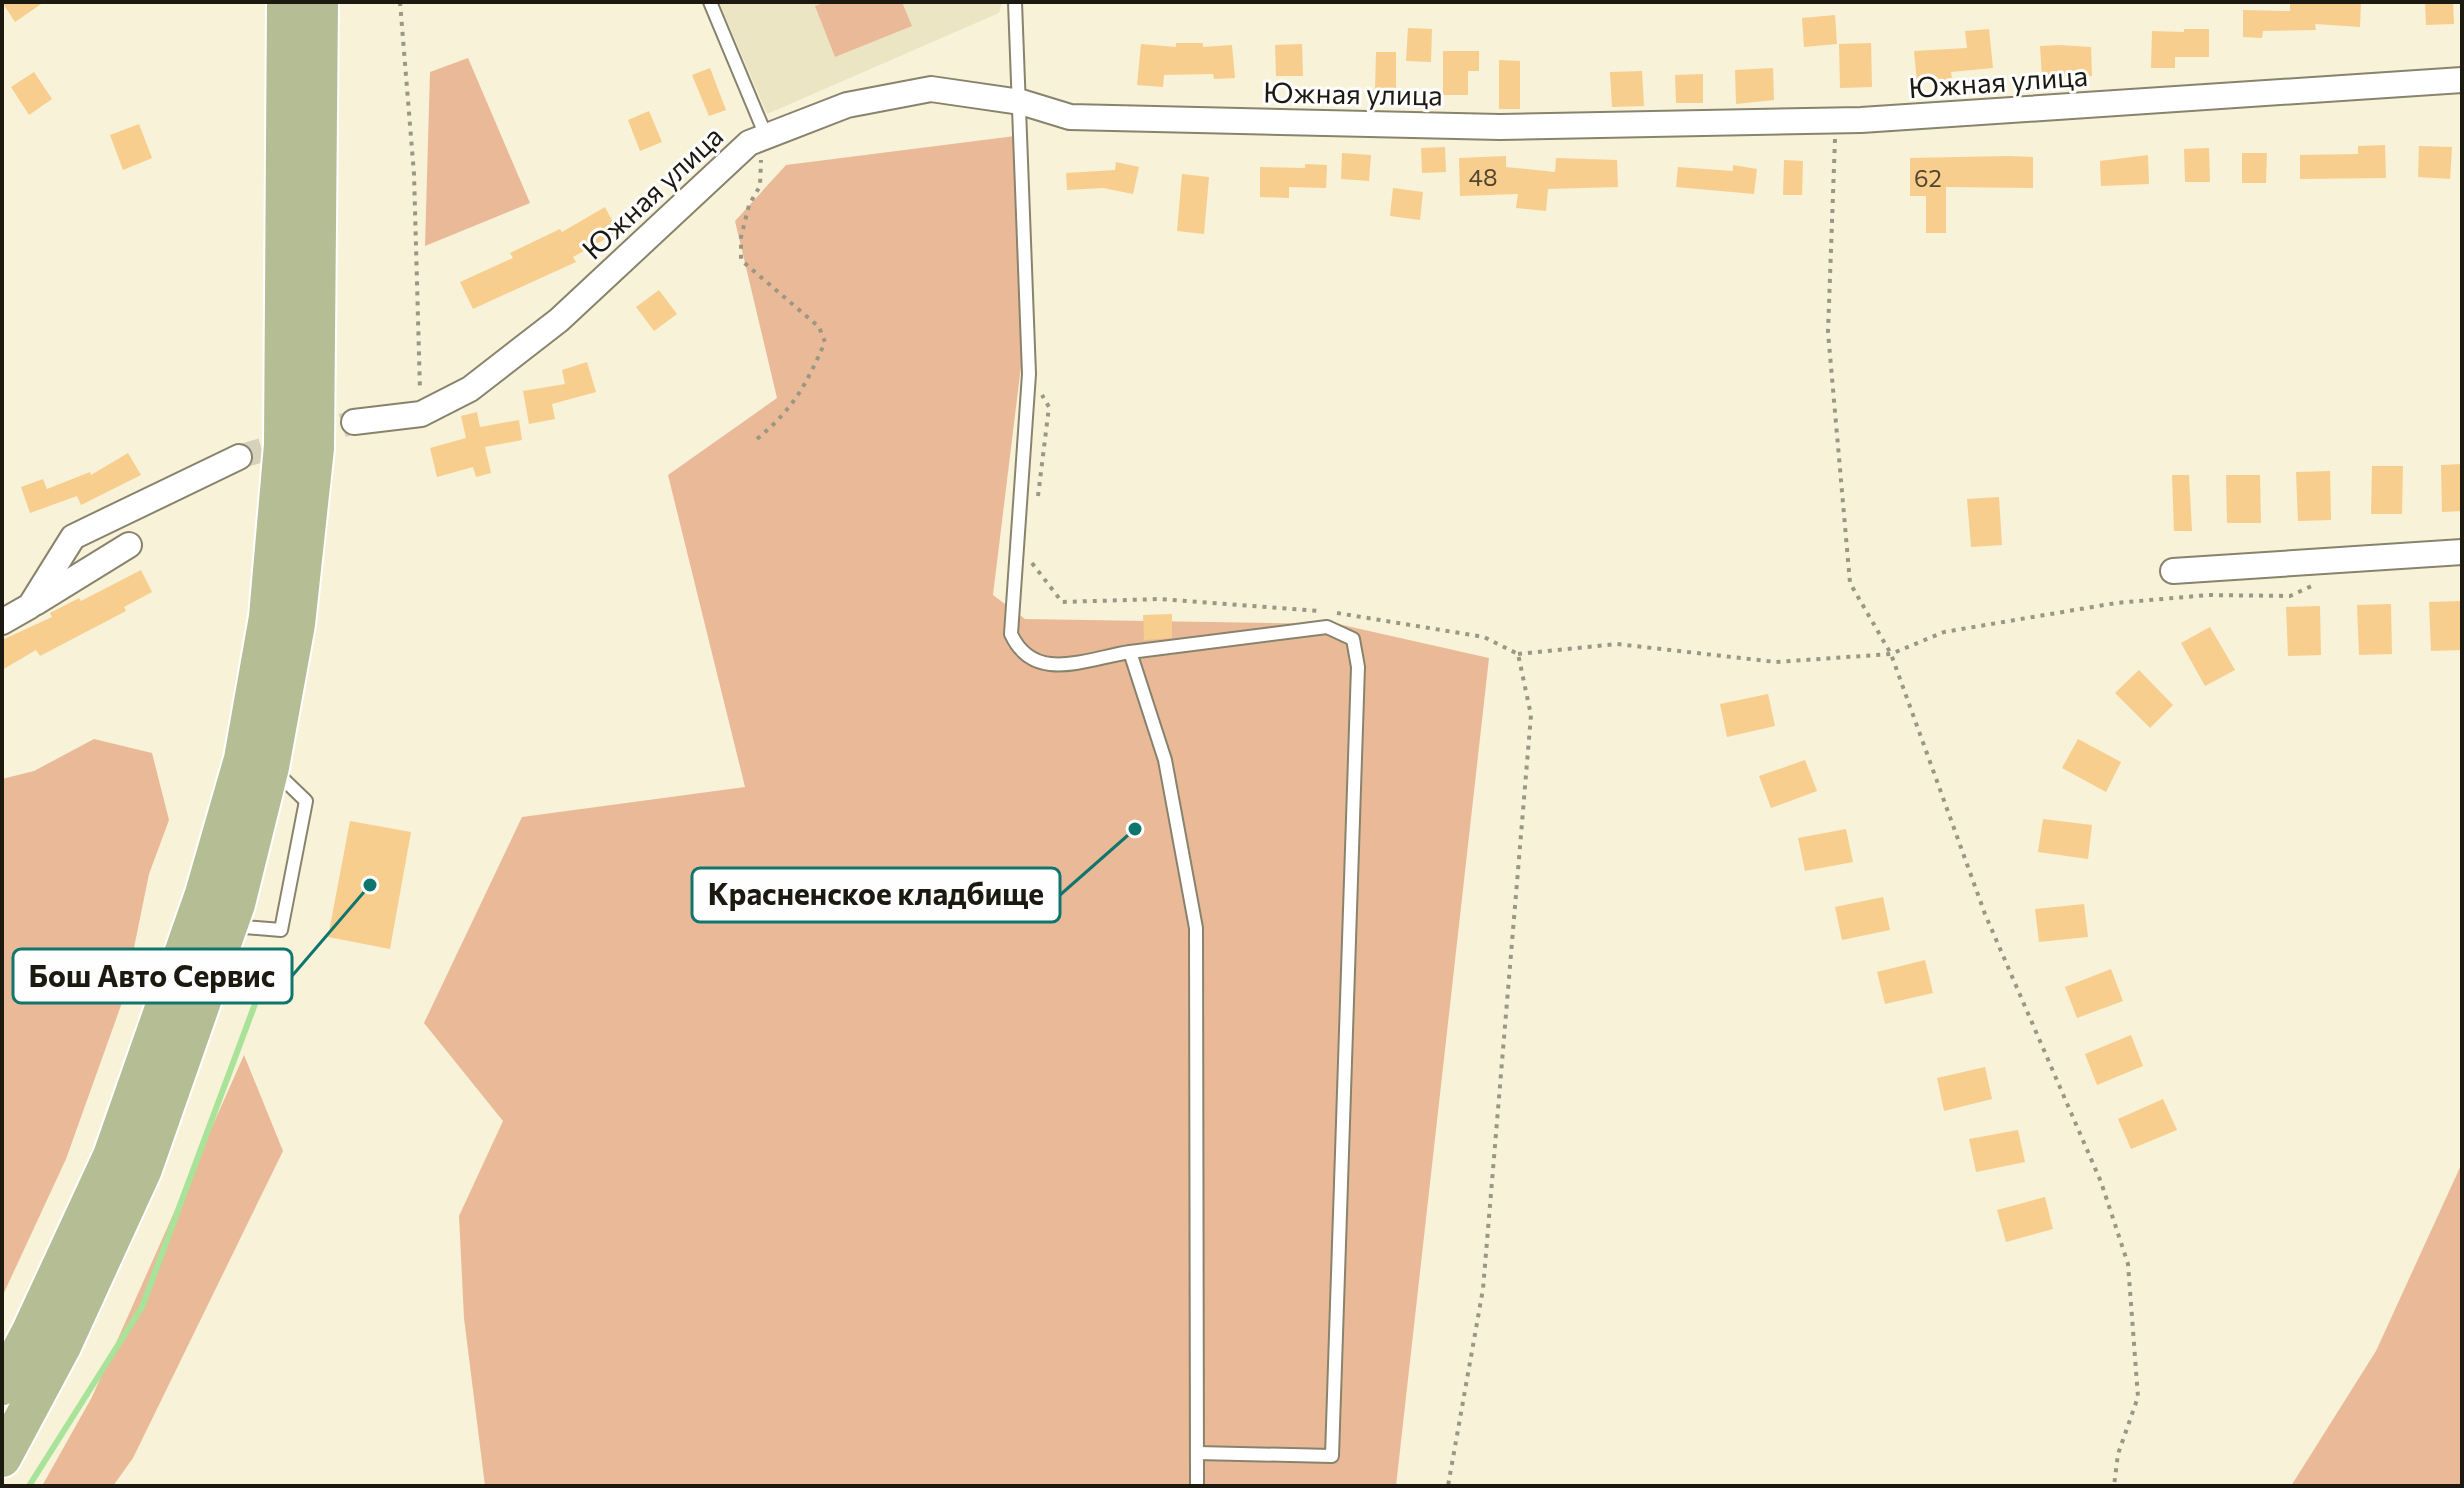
<svg xmlns="http://www.w3.org/2000/svg" width="2464" height="1488" font-family="Commissioner,sans-serif">
	<style>
		.built { fill: #ece5c4 }
		.green { fill: #eaba98 }
		.lines { fill: none; stroke-linecap: round; stroke-linejoin: round }
		.stream { stroke: #a8e399; stroke-width: 6 }
		.building { fill: #f8ce8f }
		.minor-tunnel { stroke: #d6d1ba; stroke-width: 24; stroke-dasharray: 24 12; stroke-linecap: butt }
		.service-casing { stroke: #88836c; stroke-width: 16 }
		.minor-casing { stroke: #88836c; stroke-width: 28 }
		.primary-casing { stroke: #fff; stroke-width: 42 }
		.path { stroke: #9b9784; stroke-width: 4; stroke-dasharray: 4 6; stroke-linecap: butt }
		.service { stroke: #fff; stroke-width: 12 }
		.minor { stroke: #fff; stroke-width: 24 }
		.primary { stroke: #b5bd95; stroke-width: 38 }
		.labels { text-anchor: middle; dominant-baseline: central; stroke-width: 6; stroke-linejoin: round; paint-order: stroke }
		.number-label { font-size: 24px; fill: #524630 }
		.street-label { font-size: 28px; fill: #1b1910; stroke: #fefefe }
		.leader { fill: none; stroke: #0f766e; stroke-width: 3 }
		.callout-dot { fill: #0f766e; stroke: #fefefe; stroke-width: 3 }
		.callout { fill: #fefefe; stroke: #0f766e; stroke-width: 3 }
		.callout-label { font-size: 30px; text-anchor: middle; font-weight: bold; fill: #1b1910 }
	</style>
	<rect width="100%" height="100%" fill="#f7f2d8"/>
	<polygon class="built" points="719,2 1002,2 999,13 767,114"/>
	<g class="green">
		<polygon points="826,2 902,2 912,26 835,57 815,6"/>
		<polygon points="468,58 530,203 425,246 430,72"/>
		<polygon points="1015,136 1022,358 993,595 1025,619 1338,624 1489,658 1396,1486 485,1486 464,1318 459,1216 503,1121 424,1023 522,817 745,787 668,475 777,398 735,221 786,165"/>
		<polygon points="94,739 152,753 169,820 149,874 124,997 66,1159 2,1297 2,779 34,771"/>
		<polygon points="244,1055 283,1151 133,1458 113,1486 42,1486 92,1397"/>
		<polygon points="2462,1163 2462,1486 2291,1486 2376,1351"/>
	</g>
	<g class="lines">
		<polyline class="stream" points="29,1486 142,1307 271,961"/>
	</g>
	<g class="building">
		<polygon points="2,2 44,2 15,22"/>
		<polygon points="2290,2 2361,2 2360,27 2315,24 2316,30 2263,31 2262,38 2243,37 2243,10 2290,11"/>
		<polygon points="2425,2 2453,2 2454,24 2426,25"/>
		<polygon points="1835,15 1837,44 1804,47 1802,18"/>
		<polygon points="1408,28 1432,29 1431,62 1406,61"/>
		<polygon points="1989,29 1993,68 1951,72 1952,79 1917,82 1914,51 1967,48 1965,31"/>
		<polygon points="2184,29 2209,29 2209,57 2175,57 2175,68 2151,68 2152,31 2184,32"/>
		<polygon points="1176,43 1203,43 1203,47 1232,45 1235,78 1214,79 1213,74 1164,75 1163,87 1137,85 1141,44 1176,47"/>
		<polygon points="1871,43 1872,87 1840,88 1839,44"/>
		<polygon points="1302,44 1303,76 1276,76 1275,45"/>
		<polygon points="2059,45 2091,47 2092,76 2042,78 2040,46"/>
		<polygon points="1443,51 1479,51 1479,71 1468,71 1468,95 1443,95"/>
		<polygon points="1376,52 1396,52 1396,90 1375,90"/>
		<polygon points="1499,60 1520,61 1520,109 1499,109"/>
		<polygon points="710,68 726,110 709,116 692,75"/>
		<polygon points="1773,68 1774,100 1736,104 1735,70"/>
		<polygon points="1642,71 1644,106 1612,107 1610,72"/>
		<polygon points="34,72 52,99 29,115 11,87"/>
		<polygon points="1703,74 1703,103 1676,103 1675,75"/>
		<polygon points="649,111 662,142 640,151 628,120"/>
		<polygon points="139,124 152,158 123,170 110,135"/>
		<polygon points="2385,145 2386,178 2300,179 2300,155 2358,154 2358,146"/>
		<polygon points="2419,146 2452,147 2450,179 2418,177"/>
		<polygon points="1445,147 1446,172 1422,173 1421,148"/>
		<polygon points="2209,148 2210,182 2185,182 2184,149"/>
		<polygon points="1342,153 1371,155 1369,181 1341,179"/>
		<polygon points="2242,153 2267,153 2266,183 2242,183"/>
		<polygon points="2148,155 2149,184 2101,186 2100,161"/>
		<polygon points="1506,156 1506,167 1555,172 1556,158 1617,160 1618,187 1548,189 1546,211 1516,208 1518,194 1460,196 1459,158"/>
		<polygon points="2008,156 2033,157 2033,188 1946,187 1946,233 1926,233 1926,196 1910,196 1910,158"/>
		<polygon points="1784,160 1803,161 1802,195 1783,195"/>
		<polygon points="1116,162 1139,167 1133,194 1103,188 1067,190 1066,173 1115,170"/>
		<polygon points="1305,164 1327,165 1326,188 1289,187 1289,198 1260,197 1260,167 1305,168"/>
		<polygon points="1733,165 1757,169 1754,194 1676,187 1678,167 1733,171"/>
		<polygon points="1182,174 1209,177 1204,234 1177,231"/>
		<polygon points="1393,188 1423,192 1420,220 1390,216"/>
		<polygon points="605,207 618,232 573,257 576,262 473,309 460,282 513,258 510,253 560,229 562,232"/>
		<polygon points="659,290 677,314 654,331 636,307"/>
		<polygon points="587,362 596,392 552,404 555,419 529,424 523,391 565,384 562,370"/>
		<polygon points="477,412 480,427 519,420 522,440 485,447 491,473 476,477 473,467 437,477 430,448 466,438 461,416"/>
		<polygon points="128,453 141,475 81,505 77,496 30,513 21,487 43,479 47,489 90,472 91,475"/>
		<polygon points="2462,464 2462,511 2442,512 2441,465"/>
		<polygon points="2372,466 2403,466 2402,514 2371,514"/>
		<polygon points="2330,471 2331,520 2298,521 2296,472"/>
		<polygon points="2172,475 2189,475 2192,531 2174,531"/>
		<polygon points="2226,475 2260,475 2261,523 2227,523"/>
		<polygon points="1999,497 2002,545 1971,547 1967,499"/>
		<polygon points="141,570 152,592 124,607 126,611 40,656 36,650 2,670 2,640 52,617 50,613 79,598 81,601"/>
		<polygon points="2462,601 2462,650 2431,651 2429,602"/>
		<polygon points="2391,604 2392,654 2359,655 2357,605"/>
		<polygon points="2320,606 2321,655 2288,656 2286,607"/>
		<polygon points="1172,614 1172,638 1144,640 1143,615"/>
		<polygon points="2210,627 2235,670 2205,686 2181,643"/>
		<polygon points="2139,670 2173,705 2150,728 2115,693"/>
		<polygon points="1768,694 1775,726 1727,737 1720,704"/>
		<polygon points="2078,739 2121,762 2106,792 2062,768"/>
		<polygon points="1805,760 1817,791 1771,808 1759,776"/>
		<polygon points="2043,819 2092,825 2088,859 2038,852"/>
		<polygon points="350,821 411,832 390,949 328,937"/>
		<polygon points="1846,829 1853,862 1805,871 1798,838"/>
		<polygon points="1883,897 1890,930 1842,940 1835,907"/>
		<polygon points="2084,904 2088,937 2039,942 2035,909"/>
		<polygon points="1925,960 1933,993 1885,1004 1877,972"/>
		<polygon points="2111,969 2123,1001 2077,1018 2065,987"/>
		<polygon points="2131,1035 2143,1066 2097,1085 2085,1054"/>
		<polygon points="1985,1067 1992,1099 1944,1111 1937,1078"/>
		<polygon points="2163,1099 2177,1130 2131,1149 2118,1119"/>
		<polygon points="2018,1130 2025,1162 1976,1172 1969,1139"/>
		<polygon points="2045,1197 2053,1229 2006,1242 1997,1210"/>
	</g>
	<g class="lines">
		<polyline class="minor-tunnel" points="239,457 354,422"/>
		<defs>
			<g id="service">
				<polyline points="710,2 766,136"/>
				<path d="M1015,2L1029,374L1011,634C1034,684 1085,659 1130,652L1165,760L1196,928L1197,1486"/>
				<polyline points="1130,652 1327,627 1353,639 1358,667 1332,1456 1197,1453"/>
				<polyline points="232,926 281,930 306,801 277,773"/>
			</g>
			<g id="minor">
				<polyline points="354,422 421,414 470,389 559,320 749,143 847,105 931,89 1021,102 1070,117 1500,127 1861,120 2462,80"/>
				<polyline points="2173,571 2462,552"/>
				<polyline points="35,603 129,545"/>
				<polyline points="2,622 30,606 73,537 239,457"/>
			</g>
			<g id="primary">
				<polyline points="2,1386 31,1331 112,1156 204,894 243,759 268,617 283,445 286,2"/>
				<polyline points="2,1458 62,1346 143,1169 236,904 270,767 296,624 315,448 319,2"/>
			</g>
		</defs>
		<use href="#service" class="service-casing"/>
		<use href="#minor" class="minor-casing"/>
		<use href="#primary" class="primary-casing"/>
		<g class="path">
			<polyline points="400,2 414,174 420,391"/>
			<polyline points="1835,139 1828,332 1850,583 1891,654 1985,914 2101,1182 2128,1264 2138,1397 2118,1454 2114,1486"/>
			<path d="M757,439C794,408 806,385 825,342L819,327L741,260V237L749,205L760,186L761,160"/>
			<polyline points="1038,496 1049,407 1042,395"/>
			<polyline points="1032,563 1062,602 1160,599 1320,611"/>
			<polyline points="1337,613 1484,637 1518,654 1531,715 1483,1289 1448,1486"/>
			<polyline points="1518,654 1617,644 1776,662 1891,654 1944,632 2116,603 2208,595 2290,596 2316,584"/>
		</g>
		<use href="#service" class="service"/>
		<use href="#minor" class="minor"/>
		<use href="#primary" class="primary"/>
	</g>
	<g class="labels">
		<g class="number-label">
			<text x="1483" y="176">48</text>
			<text x="1928" y="177">62</text>
		</g>
		<g class="street-label">
			<text transform="translate(1998 81) rotate(-4)">Южная улица</text>
			<text transform="translate(1353 93) rotate(1)">Южная улица</text>
			<text transform="translate(652 192) rotate(-43)">Южная улица</text>
		</g>
	</g>
	<path class="leader" d="M1135 829L1060 895M370 885L292 976"/>
	<g class="callout-dot">
		<circle cx="1135" cy="829" r="8"/>
		<circle cx="370" cy="885" r="8"/>
	</g>
	<g class="callout">
		<rect x="692" y="868" width="368" height="54" rx="8"/>
		<rect x="13" y="949" width="279" height="54" rx="8"/>
	</g>
	<g class="callout-label">
		<text x="876" y="905">Красненское кладбище</text>
		<text x="152" y="987">Бош Авто Сервис</text>
	</g>
	<rect width="2464" height="1488" fill="none" stroke="#1b1910" stroke-width="8"/>
</svg>
